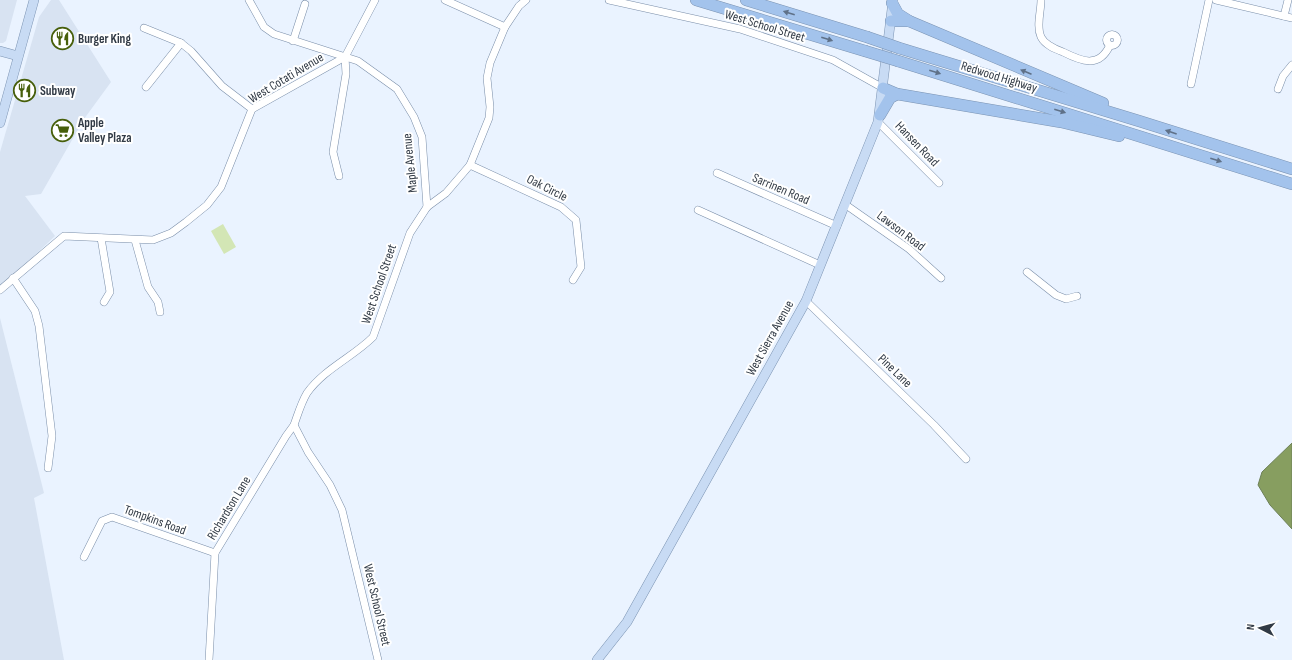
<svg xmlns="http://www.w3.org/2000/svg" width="1292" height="660" font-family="'Sofia Sans Condensed',sans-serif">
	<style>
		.built { fill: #d8e3f2 }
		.green { fill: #d3e6b5 }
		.water { fill: #879e60; stroke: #6d8058 }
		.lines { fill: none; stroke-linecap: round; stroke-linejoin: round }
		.minor-casing { stroke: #7a8ea9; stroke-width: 8 }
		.major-casing { stroke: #7b93b2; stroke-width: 10 }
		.highway-casing { stroke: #7b93b2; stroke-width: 12 }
		.minor { stroke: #fff; stroke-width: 7 }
		.major { stroke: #c8dbf4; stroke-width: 9 }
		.highway { stroke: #a3c3ec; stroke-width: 11 }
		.highway-bridge-casing { stroke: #7b93b2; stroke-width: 12; stroke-linecap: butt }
		.highway-bridge { stroke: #a3c3ec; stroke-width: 11 }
		.oneway { fill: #5f7188 }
		.labels { text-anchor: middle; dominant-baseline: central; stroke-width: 4; stroke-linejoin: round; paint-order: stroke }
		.street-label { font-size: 13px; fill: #313a45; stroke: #fff }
		.poi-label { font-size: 13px; font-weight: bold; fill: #313a45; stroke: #fff; text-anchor: start }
	</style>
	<rect width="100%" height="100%" fill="#eaf3ff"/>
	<g class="built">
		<polygon points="0,0 17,0 6,41 3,43 0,43"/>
		<polygon points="51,0 59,0 111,82 84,119 41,194 25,196 55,236 0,288 0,152 39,17"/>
		<polygon points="0,318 44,493 34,498 64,660 0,660"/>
	</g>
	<polygon class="green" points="223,224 236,247 224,254 211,231"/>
	<polygon class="water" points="1292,443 1292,529 1270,505 1258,485 1262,472"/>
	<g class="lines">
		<defs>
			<g id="minor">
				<polyline points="249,0 264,27 274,34 358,61 397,89 414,117 422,137 427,207"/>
				<polyline points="445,0 505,27"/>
				<polyline points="609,0 740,29 833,60 883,88"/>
				<path d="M1041,0C1041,12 1036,26 1041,37C1045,45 1055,49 1063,52C1081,61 1099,69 1110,45"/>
				<polyline points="1216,0 1292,18"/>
				<polyline points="1284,16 1288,0"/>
				<polyline points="144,28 181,43 191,51 222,86 252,109"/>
				<circle cx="1112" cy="40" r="5.5"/>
				<polyline points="293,41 305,4"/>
				<polyline points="1191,84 1209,0"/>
				<polyline points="146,87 181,43"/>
				<polyline points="1278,89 1283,76 1292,65"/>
				<polyline points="878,122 939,183"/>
				<polyline points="470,165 561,207 576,220 581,267 573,280"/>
				<polyline points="717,173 837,226"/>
				<polyline points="339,176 333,152 346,74 345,57"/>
				<polyline points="846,205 909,249 941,278"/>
				<polyline points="698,210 820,265"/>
				<polyline points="101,238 110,292 104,302"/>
				<polyline points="135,240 148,287 158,302 160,312"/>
				<polyline points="1027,272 1056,295 1066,299 1077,296"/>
				<polyline points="13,278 35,311 39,326 52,436 48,468"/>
				<polyline points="0,290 64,236 153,240 171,233 186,222 207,205 221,187 252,109 345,57 375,0"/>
				<polyline points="806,301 934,425 966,459"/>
				<polyline points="84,557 102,521 112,517 215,553"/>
				<polyline points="209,660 215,553 286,436 294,425"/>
				<path d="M378,660L342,510L330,485L308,452L294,425C298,414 301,403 307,393C324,369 353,357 373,337L410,233L427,207L446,193L470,165L489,118L490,107L487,78L490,63L505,27L519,6L526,0"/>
			</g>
			<g id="major">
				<polyline points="0,51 18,56"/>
				<polyline points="0,123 34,0"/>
				<polyline points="597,660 627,622 806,301 878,122 893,1"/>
			</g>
			<g id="highway">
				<polyline points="696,0 865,51"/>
				<polyline points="746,0 867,37"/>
				<polyline points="892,3 898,14 909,21 1103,103"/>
				<polyline points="891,21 909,21"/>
				<polyline points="899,48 1139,121 1292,169"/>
				<polyline points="898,61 1292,184"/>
				<polyline points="883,88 897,94 1061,122 1119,136"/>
				<polyline points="880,115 890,98 897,94"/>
			</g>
		</defs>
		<use href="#minor" class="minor-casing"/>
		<use href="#major" class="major-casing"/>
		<use href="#highway" class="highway-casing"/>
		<use href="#minor" class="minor"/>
		<use href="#major" class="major"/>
		<use href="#highway" class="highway"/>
		<defs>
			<g id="highway-bridge">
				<polyline points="867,37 899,48"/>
				<polyline points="865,51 898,61"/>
			</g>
		</defs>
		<use href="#highway-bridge" class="highway-bridge-casing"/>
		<use href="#highway-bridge" class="highway-bridge"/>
	</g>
	<defs><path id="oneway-solid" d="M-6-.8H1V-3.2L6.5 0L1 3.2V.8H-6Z"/></defs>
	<g class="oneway">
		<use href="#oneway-solid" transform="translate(789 13) rotate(-163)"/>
		<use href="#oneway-solid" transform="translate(827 39) rotate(17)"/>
		<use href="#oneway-solid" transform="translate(935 72) rotate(17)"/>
		<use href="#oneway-solid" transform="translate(1026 72) rotate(-157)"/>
		<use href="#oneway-solid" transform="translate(1060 111) rotate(17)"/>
		<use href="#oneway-solid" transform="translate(1171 132) rotate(-161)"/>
		<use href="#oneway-solid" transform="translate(1216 160) rotate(18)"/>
	</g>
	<defs>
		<symbol id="restaurant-ring" viewBox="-11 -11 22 22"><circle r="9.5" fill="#fff" stroke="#475f0b" stroke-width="1.5"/><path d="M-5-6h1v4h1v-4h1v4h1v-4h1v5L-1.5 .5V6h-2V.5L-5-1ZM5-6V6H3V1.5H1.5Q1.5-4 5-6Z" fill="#475f0b"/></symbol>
		<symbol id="supermarket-ring" viewBox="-11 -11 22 22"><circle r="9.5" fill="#fff" stroke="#475f0b" stroke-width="1.5"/><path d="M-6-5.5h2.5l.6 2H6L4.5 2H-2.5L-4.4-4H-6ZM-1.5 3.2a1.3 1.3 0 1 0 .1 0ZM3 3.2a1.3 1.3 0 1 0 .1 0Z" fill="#475f0b"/></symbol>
	</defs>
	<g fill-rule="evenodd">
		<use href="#restaurant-ring" x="50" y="26" width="25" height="25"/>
		<use href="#restaurant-ring" x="12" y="78" width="25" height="25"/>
		<use href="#supermarket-ring" x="50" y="118" width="25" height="25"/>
	</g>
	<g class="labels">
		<g class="street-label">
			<text transform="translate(765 26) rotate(17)">West School Street</text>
			<text transform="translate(999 77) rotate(17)">Redwood Highway</text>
			<text transform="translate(286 78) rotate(-31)">West Cotati Avenue</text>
			<text transform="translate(917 144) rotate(46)">Hansen Road</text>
			<text transform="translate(410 163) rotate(-96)">Maple Avenue</text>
			<text transform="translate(547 188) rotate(27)">Oak Circle</text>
			<text transform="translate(781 189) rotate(23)">Sarrinen Road</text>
			<text transform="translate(901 231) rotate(37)">Lawson Road</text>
			<text transform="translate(379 284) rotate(-71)">West School Street</text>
			<text transform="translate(770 338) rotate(-61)">West Sierra Avenue</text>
			<text transform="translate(895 371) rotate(44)">Pine Lane</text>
			<text transform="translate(229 508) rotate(-59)">Richardson Lane</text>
			<text transform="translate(155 520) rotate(20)">Tompkins Road</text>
			<text transform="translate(377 605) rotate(77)">West School Street</text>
		</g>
		<g class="poi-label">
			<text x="78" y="39">Burger King</text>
			<text x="40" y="91">Subway</text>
			<text x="78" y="123">Apple<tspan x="78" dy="15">Valley Plaza</tspan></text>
		</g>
	</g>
	<g transform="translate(1260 628) rotate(276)" stroke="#ffffff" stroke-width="3" paint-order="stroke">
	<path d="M0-3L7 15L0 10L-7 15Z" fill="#313a45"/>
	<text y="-6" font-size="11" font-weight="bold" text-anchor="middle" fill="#313a45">N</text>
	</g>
</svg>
